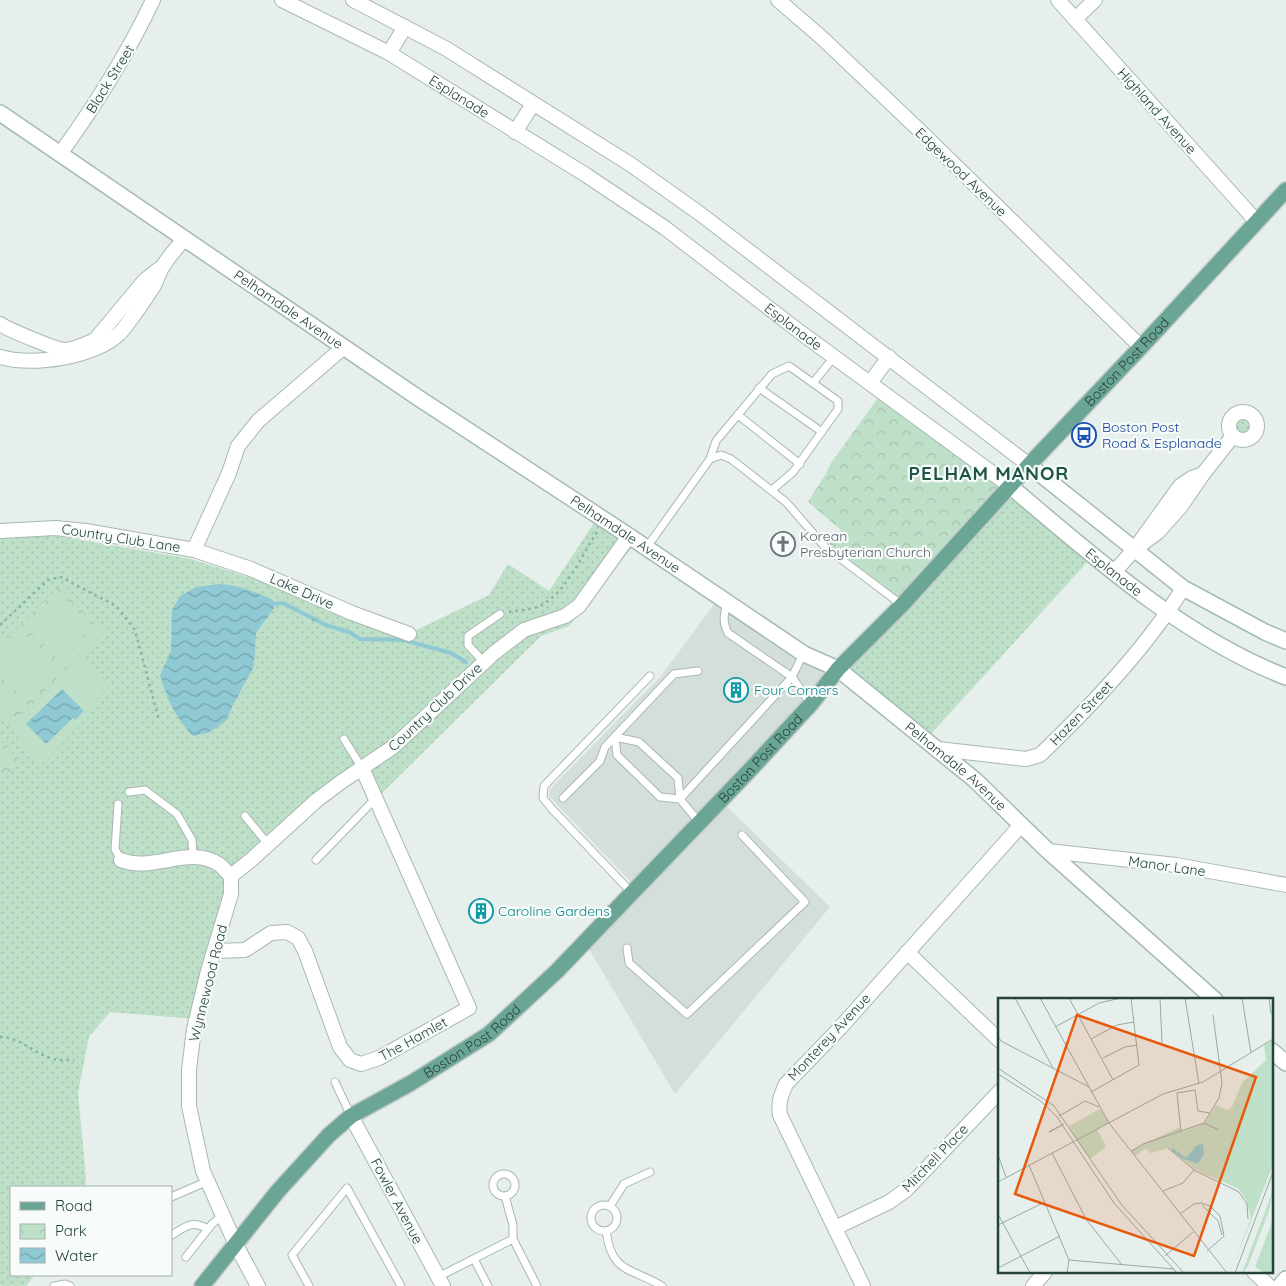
<svg xmlns="http://www.w3.org/2000/svg" width="1286" height="1286" font-family="Quicksand,sans-serif">
	<style>
		.built { fill: #d4dfda }
		.grass { fill: url(#grass-dots) }
		.park { fill: url(#park-crowns) }
		.pitch { fill: #bfe0c8 }
		.water { fill: url(#water-waves) }
		.lines { fill: none; stroke-linecap: round; stroke-linejoin: round }
		.stream { stroke: #8ec9d4; stroke-width: 4 }
		.lane-casing { stroke: #a8b8b2; stroke-width: 9 }
		.street-casing { stroke: #a8b8b2; stroke-width: 16 }
		.secondary-casing { stroke: #a4bbb3; stroke-width: 18 }
		.primary-casing { stroke: #c2cac8; stroke-width: 18 }
		.path { stroke: #86b3a5; stroke-width: 2.5; stroke-dasharray: 2.5 4; stroke-linecap: butt }
		.lane { stroke: #fff; stroke-width: 7 }
		.street { stroke: #fff; stroke-width: 14 }
		.secondary { stroke: #fff; stroke-width: 15 }
		.primary { stroke: #6aa596; stroke-width: 15 }
		.labels { text-anchor: middle; dominant-baseline: central; stroke-width: 4.5; stroke-linejoin: round; paint-order: stroke }
		.street-label { font-size: 14px; fill: #24423a; stroke: #f7fbf9 }
		.transit-label { font-size: 14px; fill: #164399; stroke: #f7fbf9; text-anchor: start }
		.worship-label { font-size: 14px; fill: #5b616d; stroke: #f7fbf9; text-anchor: start }
		.culture-label { font-size: 14px; fill: #0d838f; stroke: #f7fbf9; text-anchor: start }
		.district-label { font-size: 19px; font-weight: bold; letter-spacing: 1px; fill: #1f5548; stroke: #f7fbf9 }
		.inset-river { fill: none; stroke: #8ec9d4; stroke-width: 2.5 }
		.inset-road { fill: none; stroke: #98aaa4; stroke-width: 1 }
		.view { fill: #e8590c; fill-opacity: 0.15; stroke: #e8590c; stroke-width: 2.5 }
		.inset-edge { fill: none; stroke: #24423a; stroke-width: 2.5 }
	</style>
	<defs>
		<pattern id="grass-dots" width="8" height="8" patternUnits="userSpaceOnUse" patternTransform="scale(1.25)"><rect width="8" height="8" fill="#bfe0c8"/><path d="M2 2h.1M6 6h.1" fill="none" stroke="#a4c1ad" stroke-width="1.8" stroke-linecap="round"/></pattern>
		<pattern id="park-crowns" width="20" height="18" patternUnits="userSpaceOnUse" patternTransform="scale(1.25)"><rect width="20" height="18" fill="#bfe0c8"/><path d="M2 6a3 3 0 1 1 6 0M12 15a3 3 0 1 1 6 0" fill="none" stroke="#a4c1ad"/></pattern>
		<pattern id="water-waves" width="16" height="10" patternUnits="userSpaceOnUse" patternTransform="scale(1.25)"><rect width="16" height="10" fill="#8ec9d4"/><path d="M0 5q4-4 8 0t8 0" fill="none" stroke="#74a5ad"/></pattern>
	</defs>
	<rect width="100%" height="100%" fill="#e6efeb"/>
	<polygon class="built" points="718,599 838,669 718,798 830,907 675,1094 583,939 633,884 549,796 550,789 661,676"/>
	<g class="grass">
		<circle cx="1243" cy="427" r="11"/>
		<polygon points="1006,486 1091,558 929,736 838,669"/>
		<polygon points="600,514 638,540 569,626 541,636 378,797 361,764 228,878 195,1019 110,1012 89,1037 78,1093 86,1178 85,1187 11,1187 11,1275 35,1275 26,1286 0,1286 0,537 53,535 191,559 286,589 400,638 489,595 508,564 549,591"/>
	</g>
	<g class="park">
		<polygon points="880,395 1006,486 901,600 829,544 841,530 808,502 825,475 831,463"/>
		<polygon points="58,587 104,632 10,726 0,716 0,645"/>
		<polygon points="0,740 21,761 0,782"/>
	</g>
	<g class="pitch">
		<polygon points="61,595 93,627 78,642 46,610"/>
		<polygon points="42,613 75,645 59,660 27,629"/>
		<polygon points="23,632 56,664 41,679 8,647"/>
		<polygon points="4,650 37,682 22,698 0,676 0,655"/>
		<polygon points="79,656 109,686 97,699 101,703 41,765 16,741 21,736 11,726"/>
		<polygon points="0,681 19,700 4,715 0,711"/>
		<polygon points="0,746 11,757 0,768"/>
	</g>
	<g class="water">
		<path d="M219,584C237,585 257,592 273,600L274,608L256,633L254,666L233,705L226,721L208,733L193,736C174,715 168,701 160,675L171,651L172,610L180,596L196,587Z"/>
		<polygon points="62,689 84,711 75,720 73,718 46,744 26,724"/>
	</g>
	<g class="lines">
		<polyline class="stream" points="274,604 283,603 326,625 349,632 360,639 403,640 451,653 466,662"/>
		<defs>
			<g id="lane">
				<polyline points="813,383 834,357"/>
				<polyline points="759,388 822,432"/>
				<polyline points="738,415 800,464"/>
				<polyline points="710,459 716,441 772,374 789,366 838,401 838,409 793,472 772,490"/>
				<polyline points="647,547 710,459 721,455 731,459 786,502 825,547 902,605"/>
				<polyline points="803,654 792,677 811,704"/>
				<polyline points="484,662 468,645 468,636 500,614"/>
				<polyline points="344,739 362,768"/>
				<polyline points="129,792 145,790 177,814 192,840 193,856"/>
				<polyline points="563,798 600,761 605,747 674,674 698,671"/>
				<path d="M680,799L792,677L728,633C722,621 724,615 727,603"/>
				<polyline points="680,799 660,797 617,755 615,737 639,742 678,778 680,799 699,822"/>
				<polyline points="118,804 115,849 121,860"/>
				<polyline points="245,816 268,844"/>
				<polyline points="316,860 376,798"/>
				<polyline points="632,893 552,809 543,798 544,786 650,676"/>
				<polyline points="627,948 629,963 687,1014 805,902 742,835"/>
				<polyline points="335,1082 351,1116"/>
				<circle cx="504" cy="1185" r="11"/>
				<polyline points="505,1196 513,1225 513,1239"/>
				<polyline points="171,1197 208,1181"/>
				<circle cx="604" cy="1218" r="13"/>
				<polyline points="610,1206 624,1184 650,1172"/>
				<path d="M606,1231C612,1274 630,1267 662,1286"/>
				<path d="M172,1235C186,1226 192,1220 208,1229"/>
				<polyline points="186,1257 212,1224 223,1215"/>
				<polyline points="474,1259 488,1286"/>
				<polyline points="438,1277 513,1239 537,1286"/>
				<polyline points="54,1286 65,1284 70,1286"/>
				<polyline points="309,1286 292,1255 347,1188 401,1286"/>
			</g>
			<g id="street">
				<path id="s1" d="M282,0L389,53L586,175L665,228L800,332L1010,486"/>
				<polyline points="353,0 445,48 630,164 699,213 1029,465"/>
				<polyline points="778,0 821,37 918,129 1141,347"/>
				<polyline points="1058,0 1257,222"/>
				<polyline points="1075,19 1095,0"/>
				<polyline points="389,53 405,27"/>
				<polyline points="515,132 533,104"/>
				<path d="M60,154C97,103 126,57 153,0"/>
				<path d="M0,324C9,330 55,349 64,350C74,350 86,344 95,340L144,281L159,269"/>
				<path d="M0,357C33,366 94,358 120,333C128,324 147,297 153,287C157,280 159,272 163,266C169,256 177,248 184,239"/>
				<polyline points="870,383 889,357"/>
				<circle cx="1243" cy="426" r="14"/>
				<polyline points="1203,474 1233,436"/>
				<polyline points="0,531 55,528 86,531 194,550 251,569 352,613 409,634"/>
				<polyline points="194,550 229,473 238,446 258,421 344,347"/>
				<polyline points="1114,572 1134,550 1158,532 1181,506 1203,474 1192,478 1180,486 1134,550"/>
				<path d="M938,749L1026,759L1040,755C1090,707 1148,646 1183,588"/>
				<polyline points="1048,851 1176,865 1286,885"/>
				<path d="M121,860C153,873 189,844 220,865C224,868 227,873 231,876"/>
				<polyline points="231,876 251,860 317,800 341,782 393,747 494,653 524,630 565,616 579,606 629,536"/>
				<polyline points="231,876 231,894 208,971 194,1029 189,1070 189,1106 203,1171 236,1245 258,1286"/>
				<polyline points="215,951 245,950 271,933 287,932 298,938 305,951 340,1047 350,1060 361,1064 379,1058 469,1008 362,768"/>
				<polyline points="907,952 1000,1041"/>
				<polyline points="351,1116 443,1286"/>
				<polyline points="835,1228 889,1202 906,1190 1000,1091"/>
				<polyline points="1254,1272 1269,1286"/>
				<path d="M863,1286L780,1115C778,1103 781,1095 786,1084L840,1028L1021,825"/>
				<polyline points="1033,1286 1045,1272"/>
			</g>
			<g id="secondary">
				<path id="s2" d="M0,113L417,397L629,536L804,654L838,669L975,780L1048,851L1215,1000"/>
				<polyline points="1029,465 1183,588 1265,632 1286,641"/>
				<path id="s3" d="M1010,486C1094,557 1183,637 1286,677"/>
				<polyline points="1272,1051 1286,1063"/>
				<polyline points="1280,1286 1286,1279"/>
			</g>
			<g id="primary">
				<path id="s4" d="M202,1286L278,1191L329,1135L351,1116L411,1083L489,1034L557,971L748,772L811,704L838,669L902,605L1029,465L1141,347L1286,190"/>
			</g>
		</defs>
		<use href="#lane" class="lane-casing"/>
		<use href="#street" class="street-casing"/>
		<use href="#secondary" class="secondary-casing"/>
		<use href="#primary" class="primary-casing"/>
		<g class="path">
			<path d="M509,612C519,610 530,610 540,606C567,592 581,556 597,532"/>
			<polyline points="313,621 315,617"/>
			<polyline points="0,625 48,580 61,577 116,606 135,630 159,720"/>
			<path d="M0,1037C20,1037 32,1052 50,1058C58,1061 66,1060 74,1060"/>
		</g>
		<use href="#lane" class="lane"/>
		<use href="#street" class="street"/>
		<use href="#secondary" class="secondary"/>
		<use href="#primary" class="primary"/>
	</g>
	<defs>
		<symbol id="bus-ring" viewBox="-11 -11 22 22"><circle r="9.5" fill="#f7fbf9" stroke="#1a4fb4" stroke-width="1.5"/><path d="M-5-6H5V4H4V6H2V4H-2V6H-4V4H-5ZM-3.5-4V0h7V-4ZM-3.5 1.2v1.5H-2V1.2ZM2 1.2v1.5H3.5V1.2Z" fill="#1a4fb4"/></symbol>
		<symbol id="church-ring" viewBox="-11 -11 22 22"><circle r="9.5" fill="#f7fbf9" stroke="#6b7280" stroke-width="1.5"/><path d="M-1.2-6h2.4v3.5h3.3v2.4h-3.3V6h-2.4V-.1h-3.3v-2.4h3.3Z" fill="#6b7280"/></symbol>
		<symbol id="building-ring" viewBox="-11 -11 22 22"><circle r="9.5" fill="#f7fbf9" stroke="#0f9aa8" stroke-width="1.5"/><path d="M-4-6H4V6H1V3H-1V6H-4ZM-2.5-4.3h1.7v1.8h-1.7ZM.8-4.3h1.7v1.8H.8ZM-2.5-1h1.7V.8h-1.7ZM.8-1h1.7V.8H.8Z" fill="#0f9aa8"/></symbol>
	</defs>
	<g fill-rule="evenodd">
		<use href="#bus-ring" x="1070" y="421" width="28" height="28"/>
		<use href="#church-ring" x="769" y="530" width="28" height="28"/>
		<use href="#building-ring" x="722" y="676" width="28" height="28"/>
		<use href="#building-ring" x="467" y="897" width="28" height="28"/>
	</g>
	<g class="labels">
		<g class="street-label">
			<text transform="translate(110 79) rotate(-58)">Black Street</text>
			<text stroke="none"><textPath href="#s1" startOffset="202">Esplanade</textPath></text>
			<text transform="translate(1157 111) rotate(48)">Highland Avenue</text>
			<text transform="translate(961 172) rotate(44)">Edgewood Avenue</text>
			<text stroke="none"><textPath href="#s2" startOffset="349">Pelhamdale Avenue</textPath></text>
			<text stroke="none"><textPath href="#s1" startOffset="608">Esplanade</textPath></text>
			<text stroke="none"><textPath href="#s4" startOffset="1314">Boston Post Road</textPath></text>
			<text stroke="none"><textPath href="#s2" startOffset="754">Pelhamdale Avenue</textPath></text>
			<text transform="translate(121 538) rotate(9)">Country Club Lane</text>
			<text stroke="none"><textPath href="#s3" startOffset="135">Esplanade</textPath></text>
			<text transform="translate(302 591) rotate(24)">Lake Drive</text>
			<text transform="translate(435 707) rotate(-43)">Country Club Drive</text>
			<text transform="translate(1081 713) rotate(-46)">Hazen Street</text>
			<text stroke="none"><textPath href="#s4" startOffset="774">Boston Post Road</textPath></text>
			<text stroke="none"><textPath href="#s2" startOffset="1159">Pelhamdale Avenue</textPath></text>
			<text transform="translate(1167 866) rotate(8)">Manor Lane</text>
			<text transform="translate(208 983) rotate(-76)">Wynnewood Road</text>
			<text transform="translate(829 1037) rotate(-47)">Monterey Avenue</text>
			<text transform="translate(413 1039) rotate(-29)">The Hamlet</text>
			<text stroke="none"><textPath href="#s4" startOffset="369">Boston Post Road</textPath></text>
			<text transform="translate(935 1158) rotate(-46)">Mitchell Place</text>
			<text transform="translate(397 1201) rotate(62)">Fowler Avenue</text>
		</g>
		<g class="transit-label">
			<text x="1102" y="427">Boston Post<tspan x="1102" dy="16">Road &amp; Esplanade</tspan></text>
		</g>
		<g class="worship-label">
			<text x="800" y="536">Korean<tspan x="800" dy="16">Presbyterian Church</tspan></text>
		</g>
		<g class="culture-label">
			<text x="754" y="690">Four Corners</text>
			<text x="498" y="911">Caroline Gardens</text>
		</g>
		<g class="district-label">
			<text x="989" y="473">PELHAM MANOR</text>
		</g>
	</g>
	<g transform="translate(998 998)">
		<rect width="275" height="275" fill="#e6efeb"/>
		<path d="M275,42V167L232,275L253,220L248,202L241,191L196,171L171,150L152,155L148,150L137,158L133,152L182,129L183,134L207,125L218,107L230,112L234,109L244,85L268,62L266,47ZM102,111L111,125L79,142L71,128ZM275,192L271,213L249,270L244,275ZM275,221V275H267L257,269Z" fill="#bfe0c8"/>
		<path d="M275,154V163L250,231L255,211L239,185L265,176Z" fill="#bfe0c8"/>
		<path d="M248 138a7 7 0 1 1 14 0a7 7 0 1 1-14 0ZM99,131L108,149L92,161L79,142ZM230,156L234,165L216,174L212,165Z" fill="#bfe0c8"/>
		<path d="M205,146L206,156L200,166L187,161L199,147Z" fill="#8ec9d4"/>
		<path class="inset-river" d="M174,151L187,161"/>
		<path class="inset-road" d="M17,0L55,70M42,0L111,125L229,275M71,0L115,82M162,0L164,45M187,0L201,86M244,0L253,55M271,0L273,16M57,29L101,5L123,0M0,38L3,43L91,89M93,41L119,27L136,24M105,60L127,49L139,47M0,70L56,108L123,206L186,275M0,76L44,104L59,119L116,205L179,275M93,94L141,67L133,0M61,118L87,103L101,109M206,125L221,100L224,85L215,17M206,125L221,132M64,127L51,134L66,126M183,134L179,95L197,92L200,113L212,115M170,150L196,172L241,194L249,206L250,221M134,153L145,146L206,125M54,155L88,221L124,267M0,157L8,179M31,167L71,262L69,275M0,184L165,96L205,84L275,41M165,193L185,185L196,172M204,207L220,223L224,237M0,216L32,275M182,216L196,206L203,205L212,208L222,218L226,238L209,253M0,227L47,204M167,258L195,234M71,262L176,271M0,270L62,238M237,275L275,174"/>
		<path class="view" d="M79,17L258,79L196,258L17,196Z"/>
		<rect width="275" height="275" class="inset-edge"/>
	</g>
	<rect x="10" y="1186" width="162" height="90" fill="#f7fbf9" stroke="#a3b1ad"/>
	<rect x="20" y="1202" width="25" height="8" fill="#6aa596" stroke="#a3b1ad"/>
	<text x="55" y="1211" font-size="15" fill="#24423a">Road</text>
	<rect x="20" y="1224" width="25" height="15" fill="url(#park-crowns)" stroke="#a3b1ad"/>
	<text x="55" y="1236" font-size="15" fill="#24423a">Park</text>
	<rect x="20" y="1248" width="25" height="15" fill="url(#water-waves)" stroke="#a3b1ad"/>
	<text x="55" y="1261" font-size="15" fill="#24423a">Water</text>
</svg>
